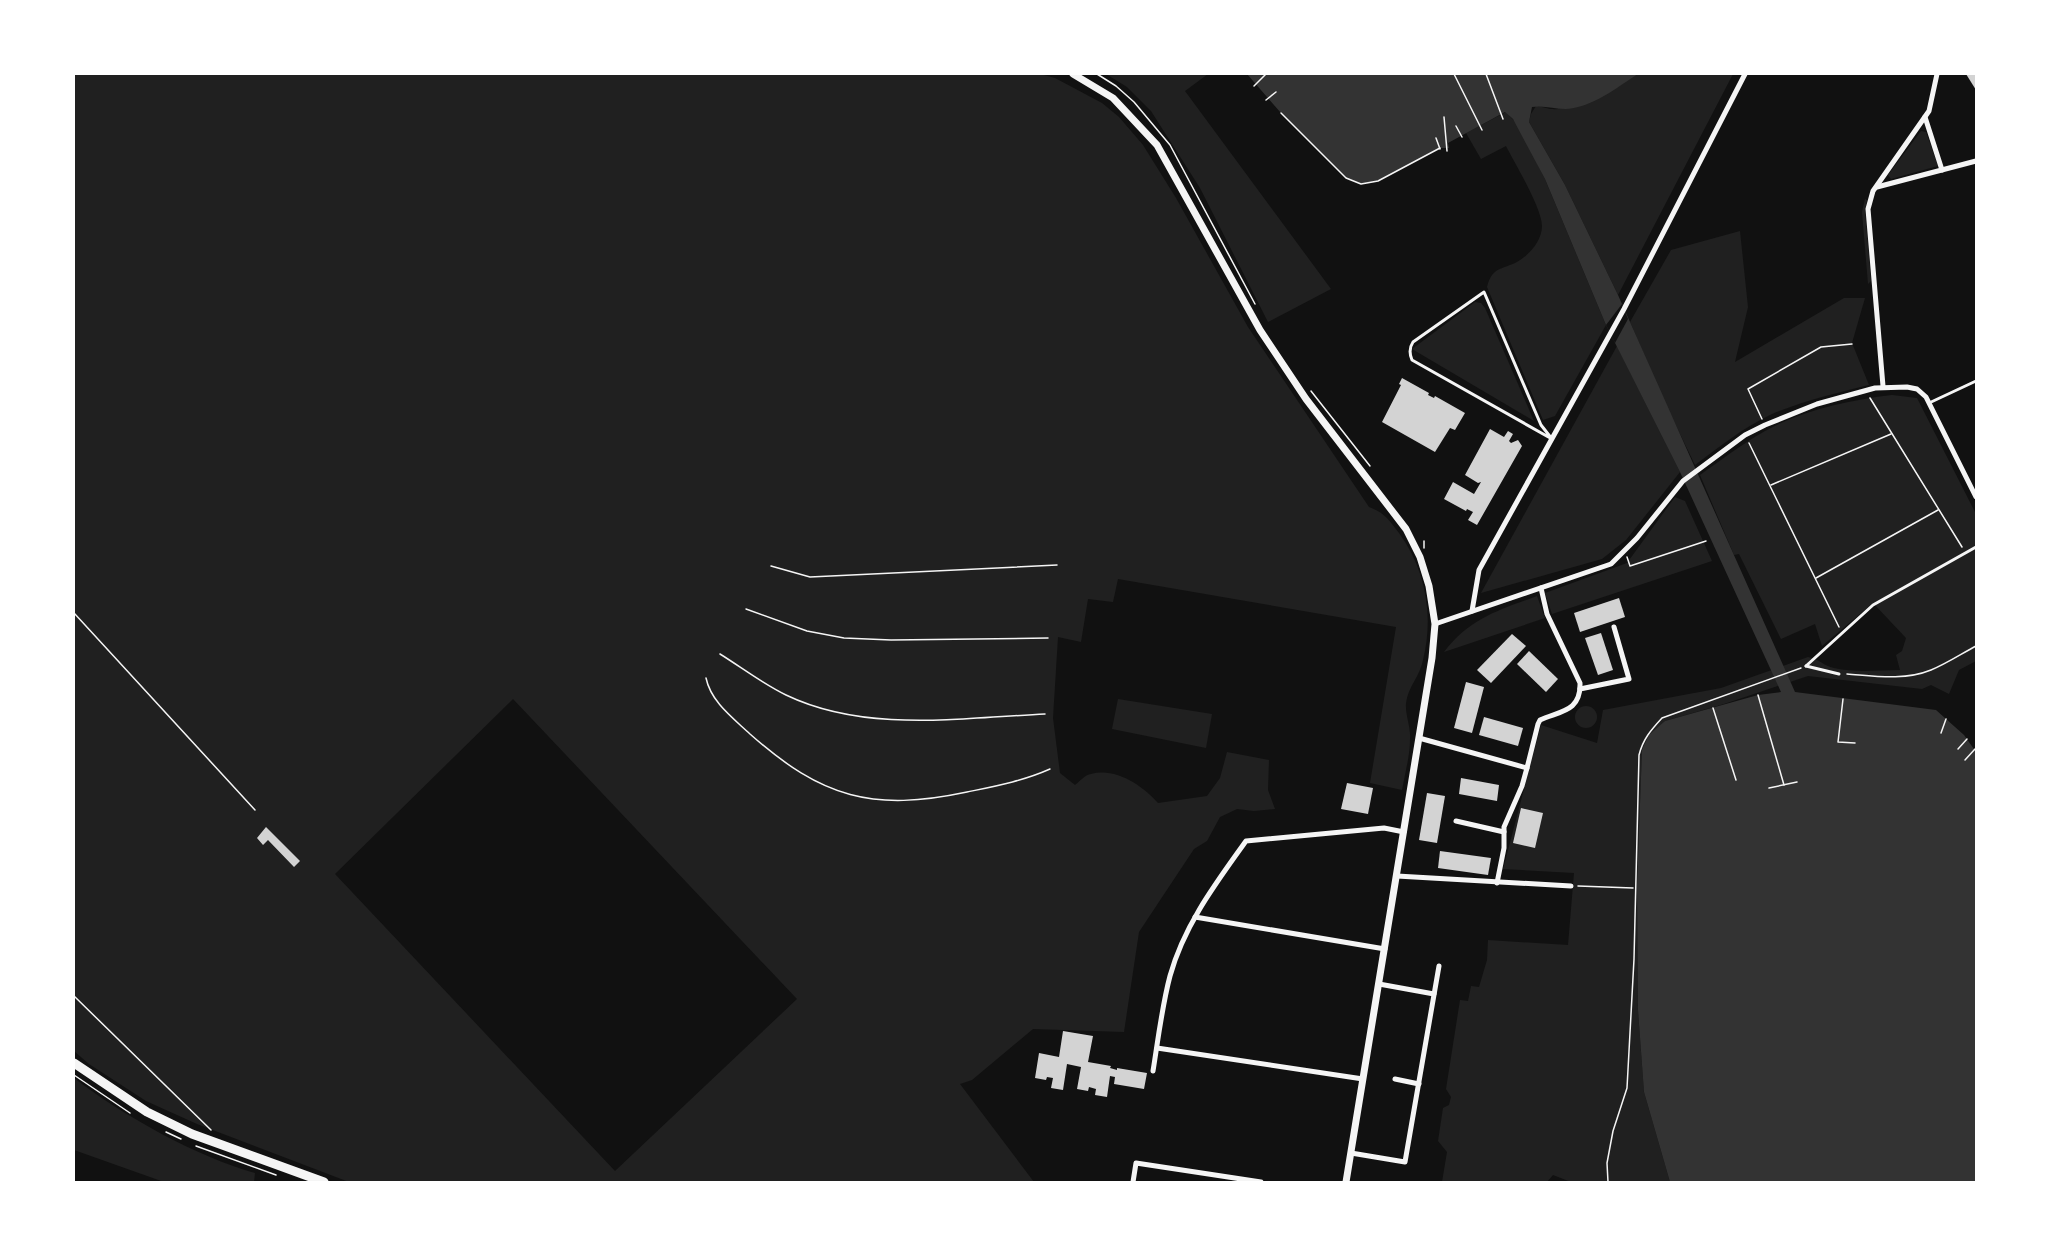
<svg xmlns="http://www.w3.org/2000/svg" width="2050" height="1256" font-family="Spectral,serif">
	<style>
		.green { fill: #202020; fill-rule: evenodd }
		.water { fill: #333 }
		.pier { fill: #111 }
		.building { fill: #d3d3d3 }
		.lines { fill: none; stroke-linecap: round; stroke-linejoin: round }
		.path { stroke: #f5f5f5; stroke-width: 1.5 }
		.service { stroke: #f5f5f5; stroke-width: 3 }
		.minor { stroke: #f5f5f5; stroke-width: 5 }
		.tertiary { stroke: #f5f5f5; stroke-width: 7 }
		.primary { stroke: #f5f5f5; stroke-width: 9 }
	</style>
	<rect width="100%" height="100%" fill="#111"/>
	<g class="green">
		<path d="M74,74H1040L1055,78L1102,103L1119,117L1143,145L1176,198L1248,327L1369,507C1385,513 1389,520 1399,533C1426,570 1434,616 1423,660C1420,676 1408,687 1406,703C1405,715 1411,727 1410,739C1410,756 1405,773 1402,790L1370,783L1396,627L1118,579L1113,602L1088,599L1081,642L1058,637L1053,718L1060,773L1075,785C1080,781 1085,775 1091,774C1116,767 1143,786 1158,803L1207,796L1220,778L1227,752L1269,760L1268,790L1275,809L1254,811L1237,809L1220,817L1207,841L1194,849L1139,932L1124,1032L1033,1029L972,1080L960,1084L1034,1182H349L197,1124L146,1101L89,1064L74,1051ZM513,699L797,999L615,1171L335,874Z"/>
		<polygon points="1106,74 1208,74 1185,91 1331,289 1268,322 1200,188 1151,111 1127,87"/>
		<path d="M1638,74H1733L1618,295L1565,185L1529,122L1531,114L1536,106C1541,106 1545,108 1550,109C1584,111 1610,91 1638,74Z"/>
		<path d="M1506,112L1518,125L1545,179L1606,325L1555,416L1543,420L1487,287C1492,267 1501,270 1517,262C1529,255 1542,241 1542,226C1542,208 1515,164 1506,146L1481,159L1466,133Z"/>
		<polygon points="1921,131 1926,132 1938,166 1891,179 1888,175"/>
		<polygon points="1865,199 1867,200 1865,211 1871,281 1868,284 1862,212"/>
		<path d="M1740,231L1748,307L1735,362L1844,298H1865L1852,343L1869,385C1836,393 1803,401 1772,414C1744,427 1719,447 1695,465L1667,407L1630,322L1671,250Z"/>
		<polygon points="1475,302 1481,303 1485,308 1534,421 1412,349"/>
		<polygon points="1617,346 1680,472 1626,540 1602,559 1481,593"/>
		<path d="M1892,395L1917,398L1976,514V661L1959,670L1949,694L1931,685L1922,689L1808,676L1724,704L1665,721L1642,750L1637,885L1638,1010L1644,1092L1670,1182H1571L1553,1175L1547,1182H1442L1447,1152L1438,1141L1443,1108L1449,1105L1451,1097L1446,1089L1460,1000L1468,1001L1471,986L1479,987L1487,960L1488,940L1568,945L1574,873L1503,869L1541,725L1597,743L1603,710L1721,688L1808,657C1819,659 1824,666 1834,668C1856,673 1878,670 1900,670L1896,655L1902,651L1906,638L1873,603L1822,646L1815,624L1781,639L1739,554L1734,555L1700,475C1721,460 1742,444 1765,431C1803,410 1849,400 1892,395Z"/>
		<polygon points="1675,497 1685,501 1712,561 1552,614 1545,593 1627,563"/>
		<path d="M1537,596L1545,618L1444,652C1470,618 1499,610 1537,596Z"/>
		<polygon points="1118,699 1212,714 1206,748 1112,729"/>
		<circle cx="1586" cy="717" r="11"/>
		<path d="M74,1078C122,1115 197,1157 255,1173L254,1182H164L74,1150Z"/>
	</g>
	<path class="water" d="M1247,74H1638C1616,88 1593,107 1566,109C1554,109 1543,105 1532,107L1529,122L1565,185L1618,295L1795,692L1936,710L1964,735L1976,752V1182H1670L1644,1092L1638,1010L1637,885L1642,750L1649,735L1665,721L1758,695L1781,692L1680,472L1606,325L1545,179L1513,119L1505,112L1448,143L1449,148H1440L1378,181L1361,184L1346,178L1281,113Z"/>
	<polygon class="pier" points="1622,304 1628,319 1615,343 1606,325"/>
	<g class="building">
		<polygon points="1966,74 1976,74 1976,90"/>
		<polygon points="1402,378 1429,393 1428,395 1434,398 1435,396 1465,413 1455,430 1450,428 1435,452 1382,422 1401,385 1399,384"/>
		<polygon points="1490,429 1504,437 1508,431 1513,434 1509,441 1511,443 1518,440 1522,446 1477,525 1468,520 1473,512 1467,509 1466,511 1444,499 1453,482 1474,494 1481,482 1478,483 1465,475"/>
		<polygon points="1619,598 1625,617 1580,632 1574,613"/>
		<polygon points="1601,633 1613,670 1598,675 1585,638"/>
		<polygon points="1512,634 1526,646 1491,683 1477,670"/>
		<polygon points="1529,651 1558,679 1546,692 1517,664"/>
		<polygon points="1466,682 1484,687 1472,733 1454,728"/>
		<polygon points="1484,717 1523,728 1518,746 1479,735"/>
		<polygon points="1461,778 1499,785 1497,801 1459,794"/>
		<polygon points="1347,783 1373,788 1368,814 1341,809"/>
		<polygon points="1427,793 1445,796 1437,843 1419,840"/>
		<polygon points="1521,808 1543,813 1535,848 1513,843"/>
		<polygon points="266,827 300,861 294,867 268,840 263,845 257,838"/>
		<polygon points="1440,851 1491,858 1488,875 1438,868"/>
		<polygon points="1063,1031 1093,1036 1088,1062 1111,1066 1110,1068 1117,1070 1117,1068 1147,1073 1144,1089 1114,1084 1115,1077 1110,1076 1107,1097 1095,1095 1096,1089 1089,1087 1088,1091 1077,1089 1081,1067 1067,1064 1063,1090 1051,1088 1053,1078 1047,1077 1046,1080 1035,1078 1039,1053 1059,1057"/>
	</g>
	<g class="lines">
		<g class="path">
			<polyline points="1097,74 1116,86 1134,102 1170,145 1255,304"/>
			<polyline points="1454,74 1482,130"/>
			<polyline points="1486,74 1503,119"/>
			<polyline points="1254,86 1266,74"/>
			<polyline points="1266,100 1276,92"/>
			<polyline points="1281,113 1346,178 1361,184 1378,181 1440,148"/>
			<polyline points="1444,117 1447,151"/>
			<polyline points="1456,126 1462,137"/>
			<polyline points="1436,138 1440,149"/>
			<polyline points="1311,391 1370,466"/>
			<polyline points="1870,398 1962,547"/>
			<polyline points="1762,419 1748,389 1821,347 1852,344"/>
			<polyline points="1749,443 1839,627"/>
			<polyline points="1771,485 1891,434"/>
			<polyline points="1424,541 1424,548"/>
			<polyline points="1627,557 1630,566 1706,541"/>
			<polyline points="771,566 810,577 1057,565"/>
			<polyline points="1816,578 1938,510"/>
			<polyline points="746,609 807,631 844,638 891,640 1048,638"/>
			<polyline points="74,613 255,810"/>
			<path d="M720,654C741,667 763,684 786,695C865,733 960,718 1045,714"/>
			<path d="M1847,674C1874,676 1904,681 1931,670C1946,664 1961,654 1976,646"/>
			<path d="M706,678C711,702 733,718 750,734C822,798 873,812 967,792C996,786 1023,781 1050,769"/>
			<polyline points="1758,695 1784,785"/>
			<polyline points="1843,699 1838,742 1855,743"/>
			<polyline points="1713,708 1736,780"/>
			<polyline points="1941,733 1946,719"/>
			<polyline points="1958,749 1967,739"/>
			<polyline points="1965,760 1975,749"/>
			<polyline points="1769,788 1797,782"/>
			<polyline points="1578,886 1633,888"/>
			<polyline points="74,996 211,1130"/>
			<polyline points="74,1075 130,1113"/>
			<polyline points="166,1132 181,1139"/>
			<polyline points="196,1146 276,1175"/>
			<path d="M1608,1182L1607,1163L1613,1131L1627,1088L1634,959L1639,755C1643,739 1651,730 1662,718L1801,668"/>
		</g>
		<g class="service">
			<path d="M1484,292L1541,425L1552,439L1412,360C1409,353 1409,348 1413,342Z"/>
			<polyline points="1929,403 1976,381"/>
			<polyline points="1806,666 1873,605 1976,547"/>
			<polyline points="1806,666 1839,674"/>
		</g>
		<g class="minor">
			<polyline points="1925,117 1942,170"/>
			<polyline points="1877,187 1976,161"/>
			<polyline points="1883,386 1868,209 1873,191 1929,111 1937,74"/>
			<polyline points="1472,611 1479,570 1624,309 1745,74"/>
			<polyline points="1435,624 1611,564 1637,538 1683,481 1745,435 1765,425 1817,404 1875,388 1907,387 1917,389 1926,397 1976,497"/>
			<polyline points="1580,689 1629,679 1614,627"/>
			<path d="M1419,738L1527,768L1538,724L1540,720C1560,711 1581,712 1580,683L1547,614L1541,588"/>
			<polyline points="1456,821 1504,832"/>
			<polyline points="1397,876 1571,886"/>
			<polyline points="1497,883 1504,848 1504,827 1522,786 1527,768"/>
			<polyline points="1195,917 1385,949"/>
			<polyline points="1379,984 1434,994"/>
			<polyline points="1157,1048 1363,1079"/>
			<path d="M1153,1071C1158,1040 1162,1006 1170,976C1184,925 1216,883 1246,841L1384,828L1404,832"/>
			<polyline points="1395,1079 1419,1084"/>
			<polyline points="1351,1153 1405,1162 1439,966"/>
			<polyline points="1133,1182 1136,1163 1261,1182"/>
		</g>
		<polyline class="tertiary" points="1073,74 1113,98 1157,145 1260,330 1306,399 1406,529 1420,557 1429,586 1435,624 1432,658 1346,1182"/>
		<polyline class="primary" points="74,1063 147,1112 192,1134 324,1182"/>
	</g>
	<rect width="2050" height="1256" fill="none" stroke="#ffffff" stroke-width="150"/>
</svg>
